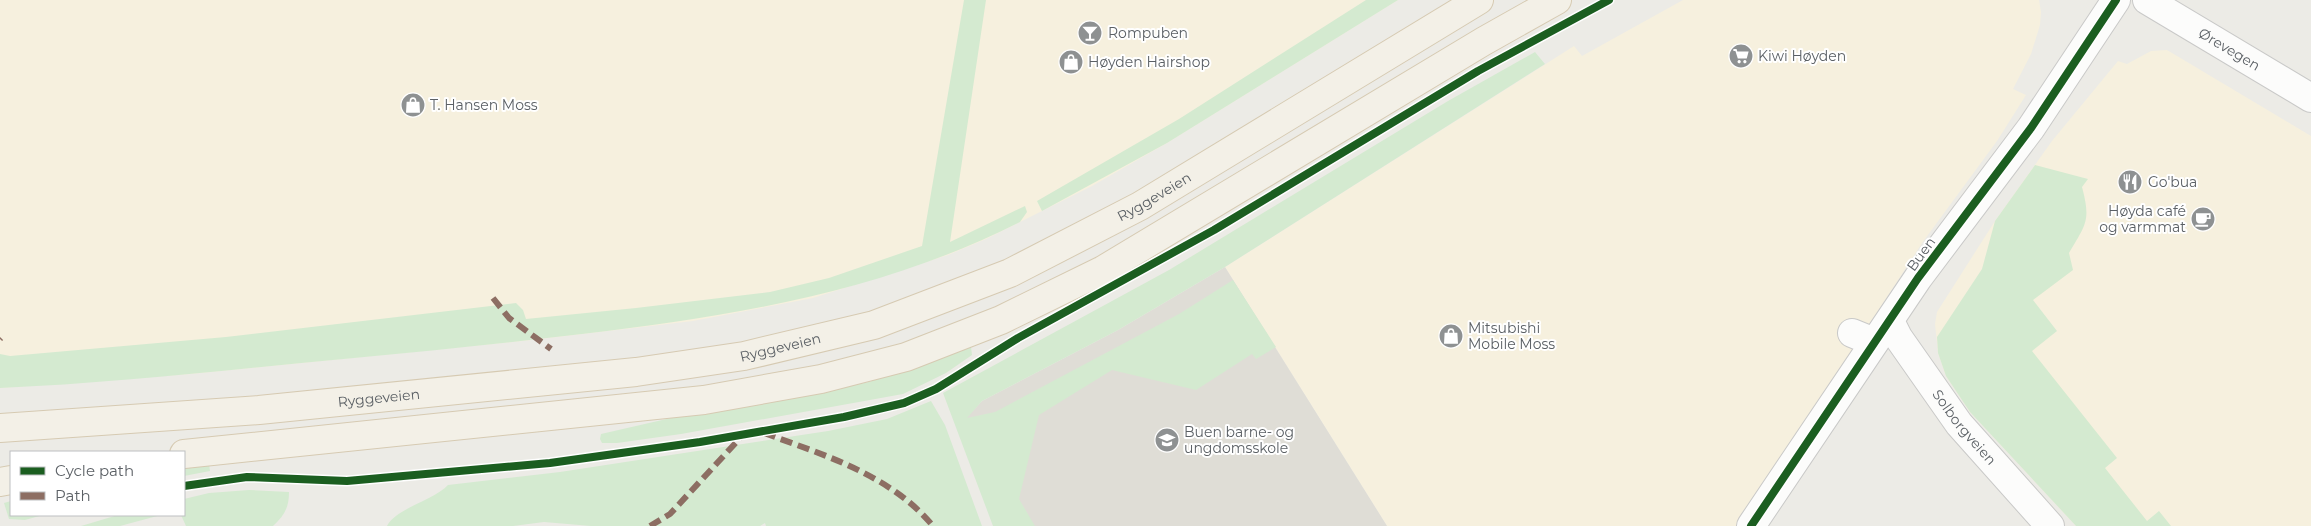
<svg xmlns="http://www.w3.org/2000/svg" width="2311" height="526" font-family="Montserrat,sans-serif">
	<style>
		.commercial { fill: #f6f0de }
		.education { fill: #dfddd6 }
		.green { fill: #d4ead0 }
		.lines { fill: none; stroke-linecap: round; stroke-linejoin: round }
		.minor-casing { stroke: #c9c9c8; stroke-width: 30 }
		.tertiary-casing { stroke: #c9c9c8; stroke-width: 30 }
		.primary-casing { stroke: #d6cab2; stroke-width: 30 }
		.minor { stroke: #fcfcfb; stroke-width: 28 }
		.tertiary { stroke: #fcfcfb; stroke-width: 28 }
		.primary { stroke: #f3f0e7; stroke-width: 28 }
		.quiet { stroke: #8d6e63; stroke-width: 6; stroke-dasharray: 12 6; stroke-linecap: butt }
		.cycleway-casing { stroke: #fff; stroke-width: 11 }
		.cycleway { stroke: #1b5e20; stroke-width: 8 }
		.labels { text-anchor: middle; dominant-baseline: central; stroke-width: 4; stroke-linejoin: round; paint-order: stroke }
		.poi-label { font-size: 14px; fill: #5b6065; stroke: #fff; text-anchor: start }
		.street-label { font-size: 14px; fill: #5b6065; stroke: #fff }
	</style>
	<rect width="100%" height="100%" fill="#ecebe6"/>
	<g class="commercial">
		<polygon points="0,0 1398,0 1167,143 1092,186 986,239 948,255 813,298 693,321 523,341 191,374 0,388"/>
		<polygon points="1683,0 2039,0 2041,12 2040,25 2031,54 2013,89 2026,95 1997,141 1922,243 1756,499 1736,526 1387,526 1225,267 1574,46 1582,56"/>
		<polygon points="2167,50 2311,136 2311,526 2076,526 1970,412 1946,376 1938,353 1935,324 1937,312 1995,221 2052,141 2118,61 2127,64 2151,51"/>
	</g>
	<polygon class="education" points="1225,267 1387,526 1006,526 966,418 982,401 1118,330"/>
	<g class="green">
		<path d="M964,0H986L950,242L1025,206L1027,212L1020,222C882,292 734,316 582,334C506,343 430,351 354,358C236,369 118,383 0,388V354L10,356L226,337L516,303L523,310L526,319L636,308L770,292L829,278L922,246Z"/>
		<polygon points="1366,0 1398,0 1167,143 1042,211 1037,201 1179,119"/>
		<polygon points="1535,52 1545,64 1225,267 1118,330 982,401 967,418 995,412 1179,314 1233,280 1276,347 1256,359 1252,354 1196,390 1112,370 1039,415 1019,499 1035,526 993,526 943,393 1169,270 1448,101"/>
		<path d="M2035,165L2088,179L2082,187C2091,221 2086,224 2069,253L2073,270L2033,300L2057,331L2032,351L2117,458L2105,468L2147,521L2159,511L2171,526H2076L1970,412L1946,376L1938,353L1937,337L1982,269L1995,221Z"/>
		<polygon points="971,347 972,355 946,373 903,394 681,434 617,443 602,443 600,439 601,434 684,415 797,397 869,382"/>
		<path d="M931,401L945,425L982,526H766L765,523L760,526H591L544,522L513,526H387C396,508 433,501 448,485L560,472L828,431L887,419Z"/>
		<polygon points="209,464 210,471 184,476 184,467"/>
		<path d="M249,490L289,492C289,508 284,516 273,526H186L181,515H184V499L209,493Z"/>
		<polygon points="11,501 11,515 43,515 25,520 9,519 4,503"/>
		<polygon points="118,515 161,515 120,526 81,526"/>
	</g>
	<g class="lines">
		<defs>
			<g id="minor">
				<path id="s1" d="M1890,321L1898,337L1959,424L2050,526"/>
				<polyline points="1852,333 1874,342"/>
				<polyline points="1751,526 1918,278 2031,128 2116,0"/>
			</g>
			<g id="tertiary">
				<path id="s2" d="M2147,0L2311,98"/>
			</g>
			<g id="primary">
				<path id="s3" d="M0,428L259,410L636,372L744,356L874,325L1010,273L1140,206L1479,0"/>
				<polyline points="184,454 704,400 821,379 906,357 1001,320 1103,270 1484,41 1557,0"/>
				<polyline points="0,482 11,480"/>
			</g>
		</defs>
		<use href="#minor" class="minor-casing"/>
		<use href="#tertiary" class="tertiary-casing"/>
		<use href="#primary" class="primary-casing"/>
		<use href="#minor" class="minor"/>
		<use href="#tertiary" class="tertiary"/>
		<use href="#primary" class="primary"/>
		<g class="quiet">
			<polyline points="493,298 509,318 551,349"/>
			<polyline points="0,339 1,338"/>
			<path d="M764,433C824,455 891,475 933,526"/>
			<polyline points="650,526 670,514 742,436"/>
		</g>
		<defs>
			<g id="cycleway">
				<polyline points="184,486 247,477 347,481 550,463 700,442 844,417 904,403 936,389 1018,338 1214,230 1478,71 1609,0"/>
				<polyline points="1751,526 1918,278 2031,128 2116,0"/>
			</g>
		</defs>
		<use href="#cycleway" class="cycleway-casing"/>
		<use href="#cycleway" class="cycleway"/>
	</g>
	<defs>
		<symbol id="bar-disc" viewBox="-11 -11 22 22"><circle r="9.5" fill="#8e9192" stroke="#fff"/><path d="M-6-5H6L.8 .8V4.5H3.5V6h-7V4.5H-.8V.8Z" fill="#fff"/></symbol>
		<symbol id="supermarket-disc" viewBox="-11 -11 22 22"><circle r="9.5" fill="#8e9192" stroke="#fff"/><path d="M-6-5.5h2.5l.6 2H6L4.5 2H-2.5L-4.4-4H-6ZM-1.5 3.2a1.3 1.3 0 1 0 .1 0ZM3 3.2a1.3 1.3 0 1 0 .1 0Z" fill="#fff"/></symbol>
		<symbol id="shop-disc" viewBox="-11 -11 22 22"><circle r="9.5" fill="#8e9192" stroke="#fff"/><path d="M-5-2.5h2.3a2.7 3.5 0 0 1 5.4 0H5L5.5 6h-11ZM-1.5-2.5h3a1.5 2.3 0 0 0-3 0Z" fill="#fff"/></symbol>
		<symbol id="restaurant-disc" viewBox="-11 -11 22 22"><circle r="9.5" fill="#8e9192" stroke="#fff"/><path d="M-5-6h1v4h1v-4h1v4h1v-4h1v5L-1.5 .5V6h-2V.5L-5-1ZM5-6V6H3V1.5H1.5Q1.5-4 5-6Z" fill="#fff"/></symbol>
		<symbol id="cafe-disc" viewBox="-11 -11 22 22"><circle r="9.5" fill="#8e9192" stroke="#fff"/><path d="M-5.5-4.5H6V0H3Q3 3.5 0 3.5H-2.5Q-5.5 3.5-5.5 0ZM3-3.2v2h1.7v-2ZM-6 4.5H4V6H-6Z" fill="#fff"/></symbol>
		<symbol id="school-disc" viewBox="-11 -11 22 22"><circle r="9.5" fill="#8e9192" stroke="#fff"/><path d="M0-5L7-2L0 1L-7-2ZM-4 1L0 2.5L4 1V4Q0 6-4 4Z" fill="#fff"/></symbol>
	</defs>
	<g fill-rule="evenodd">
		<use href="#bar-disc" x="1076" y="19" width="28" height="28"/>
		<use href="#supermarket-disc" x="1727" y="42" width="28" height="28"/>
		<use href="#shop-disc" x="1057" y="48" width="28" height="28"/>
		<use href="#shop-disc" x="399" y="91" width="28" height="28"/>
		<use href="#restaurant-disc" x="2116" y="168" width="28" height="28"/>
		<use href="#cafe-disc" x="2189" y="205" width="28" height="28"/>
		<use href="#shop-disc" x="1437" y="322" width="28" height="28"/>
		<use href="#school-disc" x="1153" y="426" width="28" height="28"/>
	</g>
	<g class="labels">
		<g class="poi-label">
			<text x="1108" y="33">Rompuben</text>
			<text x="1758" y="56">Kiwi Høyden</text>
			<text x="1088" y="62">Høyden Hairshop</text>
			<text x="430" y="105">T. Hansen Moss</text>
			<text x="2148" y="182">Go'bua</text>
			<text x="2186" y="211" text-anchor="end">Høyda café<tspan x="2186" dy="16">og varmmat</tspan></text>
			<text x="1468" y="328">Mitsubishi<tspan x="1468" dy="16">Mobile Moss</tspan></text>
			<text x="1184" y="432">Buen barne- og<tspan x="1184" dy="16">ungdomsskole</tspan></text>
		</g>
		<g class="street-label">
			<text stroke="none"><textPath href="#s2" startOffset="96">Ørevegen</textPath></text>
			<text stroke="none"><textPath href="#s3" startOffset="1190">Ryggeveien</textPath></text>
			<text transform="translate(1921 254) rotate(-54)">Buen</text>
			<text stroke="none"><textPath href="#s3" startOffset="785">Ryggeveien</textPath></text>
			<text stroke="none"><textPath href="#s3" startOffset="380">Ryggeveien</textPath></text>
			<text stroke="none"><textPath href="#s1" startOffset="130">Solborgveien</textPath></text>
		</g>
	</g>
	<rect x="10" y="451" width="175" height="65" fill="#ffffff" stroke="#bdbfc1"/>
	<rect x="20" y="467" width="25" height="8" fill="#1b5e20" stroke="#bdbfc1"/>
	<text x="55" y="476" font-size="15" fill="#5b6065">Cycle path</text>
	<rect x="20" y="492" width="25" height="8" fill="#8d6e63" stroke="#bdbfc1"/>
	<text x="55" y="501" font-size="15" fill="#5b6065">Path</text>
</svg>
